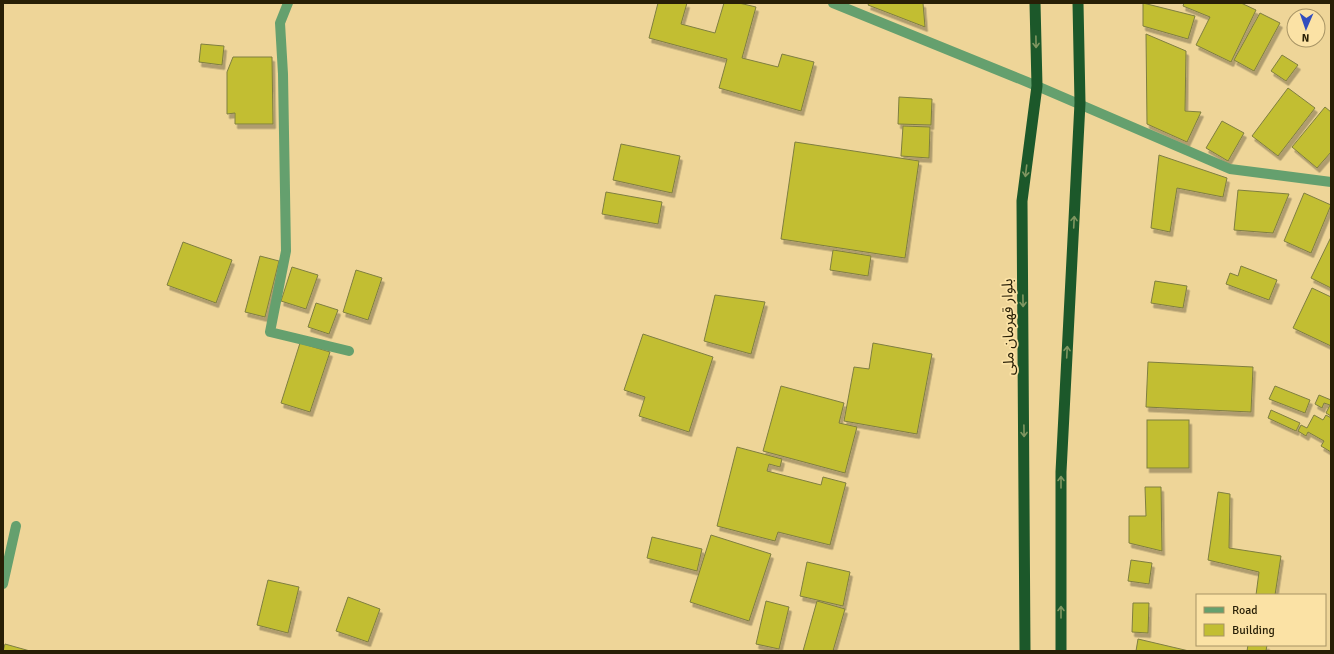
<svg xmlns="http://www.w3.org/2000/svg" width="1334" height="654" font-family="Signika,'Noto Sans Arabic',sans-serif">
	<style>
		.building { fill: #c2be32; stroke: #7f7e41; filter: url(#shadow) }
		.lines { fill: none; stroke-linecap: round; stroke-linejoin: round }
		.minor { stroke: #65a06e; stroke-width: 10 }
		.tertiary { stroke: #65a06e; stroke-width: 10 }
		.trunk { stroke: #1c582a; stroke-width: 11 }
		.oneway { stroke: #809661 }
		.labels { text-anchor: middle; dominant-baseline: central; stroke-width: 3.5; stroke-linejoin: round; paint-order: stroke }
		.street-label { font-size: 15px; fill: #281f06; stroke: #fbe2a5 }
	</style>
	<defs>
		<filter id="shadow"><feDropShadow dx="2.5" dy="4.5" stdDeviation="0" flood-color="#0004"/></filter>
	</defs>
	<rect width="100%" height="100%" fill="#eed598"/>
	<g class="building">
		<polygon points="658,3 687,3 681,24 715,33 724,3 739,3 756,7 742,58 778,67 782,54 814,62 801,111 719,88 727,59 649,38"/>
		<polygon points="869,3 923,3 925,27 868,5"/>
		<polygon points="1143,3 1195,16 1188,39 1143,26"/>
		<polygon points="1184,3 1241,3 1256,10 1231,62 1196,45 1210,17 1183,6"/>
		<polygon points="1260,13 1280,23 1254,71 1234,60"/>
		<polygon points="1146,34 1186,51 1185,111 1201,112 1187,142 1147,124"/>
		<polygon points="201,44 224,46 222,65 199,62"/>
		<polygon points="1282,55 1298,65 1286,81 1271,71"/>
		<polygon points="233,57 272,57 273,124 235,124 235,113 227,114 227,72"/>
		<polygon points="1288,88 1315,108 1278,156 1252,136"/>
		<polygon points="899,97 932,99 931,125 898,124"/>
		<polygon points="1325,107 1331,112 1331,152 1317,168 1292,147"/>
		<polygon points="1222,121 1244,133 1228,161 1206,148"/>
		<polygon points="903,126 930,127 929,158 901,156"/>
		<polygon points="795,142 919,161 905,258 781,239"/>
		<polygon points="621,144 680,156 672,193 613,180"/>
		<polygon points="1159,155 1227,178 1223,197 1177,188 1170,232 1151,228"/>
		<polygon points="1238,190 1289,194 1273,233 1234,230"/>
		<polygon points="606,192 662,202 658,224 602,214"/>
		<polygon points="1304,193 1331,205 1311,253 1284,241"/>
		<polygon points="1331,237 1331,288 1311,278"/>
		<polygon points="183,242 232,260 216,303 167,285"/>
		<polygon points="833,250 871,256 868,276 830,270"/>
		<polygon points="260,256 279,261 265,317 245,312"/>
		<polygon points="1241,266 1277,280 1269,300 1226,284 1230,273 1238,276"/>
		<polygon points="292,267 318,275 306,309 281,301"/>
		<polygon points="356,270 382,278 368,320 343,312"/>
		<polygon points="1155,281 1187,286 1183,308 1151,303"/>
		<polygon points="1312,288 1331,297 1331,346 1293,328"/>
		<polygon points="715,295 765,302 751,354 704,341"/>
		<polygon points="316,303 338,310 329,334 308,327"/>
		<polygon points="643,334 713,357 689,432 639,416 645,397 624,390"/>
		<polygon points="300,343 330,352 310,412 281,403"/>
		<polygon points="873,343 932,354 917,434 844,421 854,367 869,369"/>
		<polygon points="1148,362 1253,367 1251,412 1146,407"/>
		<polygon points="781,386 844,403 839,423 857,427 845,473 763,451"/>
		<polygon points="1275,386 1310,400 1305,413 1269,399"/>
		<polygon points="1319,395 1331,400 1331,416 1326,413 1330,405 1324,403 1322,408 1315,404"/>
		<polygon points="1271,410 1300,423 1296,431 1268,418"/>
		<polygon points="1314,415 1323,420 1326,415 1331,418 1331,452 1321,446 1324,441 1308,432 1306,436 1298,431 1301,425 1307,428"/>
		<rect x="1147" y="420" width="42" height="48"/>
		<polygon points="737,447 782,459 780,467 769,464 767,471 821,485 823,477 846,483 830,545 778,532 775,541 717,526"/>
		<polygon points="1145,487 1161,487 1162,551 1129,543 1129,516 1146,516"/>
		<polygon points="1218,492 1230,494 1229,548 1281,556 1275,595 1256,595 1259,572 1208,560"/>
		<polygon points="711,535 771,554 749,621 690,602"/>
		<polygon points="652,537 702,549 697,571 647,558"/>
		<polygon points="1131,560 1152,563 1149,584 1128,581"/>
		<polygon points="807,562 850,572 843,606 800,596"/>
		<polygon points="268,580 299,587 288,633 257,625"/>
		<polygon points="348,597 380,609 368,642 336,631"/>
		<polygon points="766,601 789,607 779,649 756,644"/>
		<polygon points="817,601 845,609 833,651 803,651"/>
		<polygon points="1133,603 1149,603 1148,633 1132,632"/>
		<polygon points="1138,639 1189,651 1136,651"/>
		<polygon points="5,644 30,651 3,651"/>
		<polygon points="1248,645 1267,645 1266,651 1247,651"/>
	</g>
	<g class="lines">
		<g class="minor">
			<polyline points="288,3 280,23 283,74 286,251 270,332 349,351"/>
			<polyline points="1037,86 1230,169 1331,182"/>
			<polyline points="3,584 16,526"/>
		</g>
		<polyline class="tertiary" points="833,3 1037,86"/>
		<g class="trunk">
			<polyline points="1025,651 1022,201 1037,86 1035,3"/>
			<polyline points="1061,651 1061,472 1080,103 1078,3"/>
		</g>
	</g>
	<defs><path id="oneway-shaft" d="M-6 0H5M1.5-3L5.5 0L1.5 3" fill="none" stroke-width="1.6" stroke-linecap="round" stroke-linejoin="round"/></defs>
	<g class="oneway">
		<use href="#oneway-shaft" transform="translate(1036 42) rotate(89)"/>
		<use href="#oneway-shaft" transform="translate(1026 171) rotate(97)"/>
		<use href="#oneway-shaft" transform="translate(1074 222) rotate(-87)"/>
		<use href="#oneway-shaft" transform="translate(1023 301) rotate(89)"/>
		<use href="#oneway-shaft" transform="translate(1067 352) rotate(-87)"/>
		<use href="#oneway-shaft" transform="translate(1024 431) rotate(89)"/>
		<use href="#oneway-shaft" transform="translate(1061 482) rotate(-90)"/>
		<use href="#oneway-shaft" transform="translate(1061 612) rotate(-90)"/>
	</g>
	<g class="labels">
		<g class="street-label">
			<text transform="translate(1008 327) rotate(-91)">بلوار قهرمان ملی</text>
		</g>
	</g>
	<rect width="1334" height="654" fill="none" stroke="#281f06" stroke-width="8"/>
	<rect x="1196" y="594" width="130" height="52" fill="#fbe2a5" stroke="#a79465"/>
	<rect x="1204" y="607" width="20" height="6" fill="#65a06e" stroke="#a79465"/>
	<text x="1232" y="614" font-size="12" fill="#281f06">Road</text>
	<rect x="1204" y="624" width="20" height="12" fill="#c2be32" stroke="#a79465"/>
	<text x="1232" y="634" font-size="12" fill="#281f06">Building</text>
	<g transform="translate(1306 28) rotate(182)"><circle r="19" fill="#fbe2a5" stroke="#a79465"/>
	<path d="M0-3L7 15L0 10L-7 15Z" fill="#324dbe"/>
	<text y="-6" font-size="11" font-weight="bold" text-anchor="middle" fill="#281f06">N</text>
	</g>
</svg>
